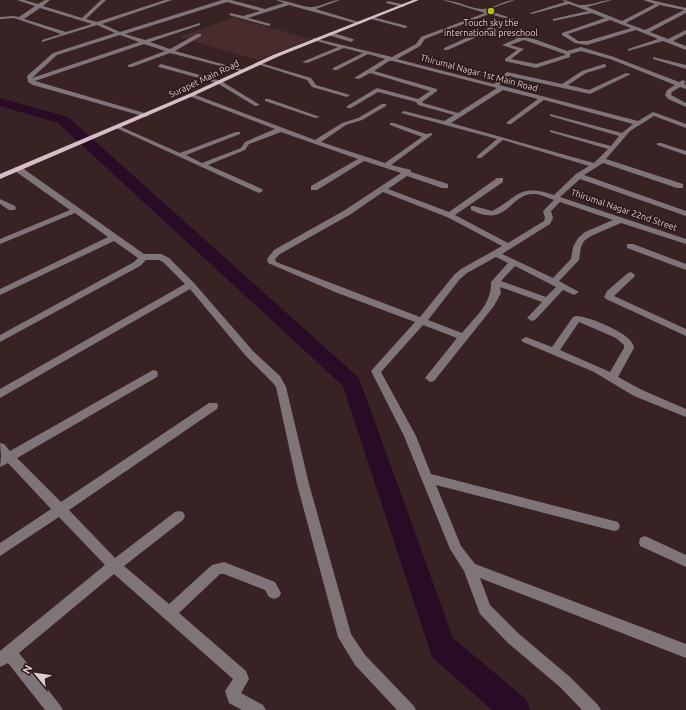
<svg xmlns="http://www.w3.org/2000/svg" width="686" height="710" font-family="Ubuntu,sans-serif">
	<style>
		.built { fill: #482b2d }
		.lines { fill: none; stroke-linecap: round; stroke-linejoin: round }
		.river { fill: #2a0b26; fill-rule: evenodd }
		.minor { fill: #7f7478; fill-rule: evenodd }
		.major { fill: #d6bec7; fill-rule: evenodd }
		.poi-dot { fill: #b1c500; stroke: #2e191b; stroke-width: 1.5 }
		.labels { text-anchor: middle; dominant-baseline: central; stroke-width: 3.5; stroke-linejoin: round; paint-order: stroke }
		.far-poi-label { font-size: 9px; fill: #dccdcd; stroke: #2e191b }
		.far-street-label { font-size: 9px; fill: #dccdcd; stroke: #2e191b }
	</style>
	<rect width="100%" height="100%" fill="#392224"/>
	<polygon class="built" points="234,17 240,19 311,39 258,60 179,37"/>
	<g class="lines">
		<polygon class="river" points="0,98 68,117 359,378 453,638 526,699 530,710 492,710 432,657 343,386 58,123 0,106"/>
		<g class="minor">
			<path d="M17,0H24L38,4L45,0H50L43,6L82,18L101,0H106L86,19L97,22L165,0H172L102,24L120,32L222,0H231L265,9L284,3L276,0C288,0 298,6 310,7C319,8 330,0 340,0L316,9L362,23L358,24L289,5L248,18L271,24L269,26L229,15L231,13L243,16L260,11L227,2L125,34L145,40L200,23V25L150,42L170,49L197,34H201V36L175,51L244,70V72L170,53L132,67H128V65L165,51L144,44L35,81L148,114L149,115L146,117L33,85L28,82L27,76L53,53L115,33L97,25L42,42V40L61,34L14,18L0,19V17L14,16L19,17L35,6ZM40,8L92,24L66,32L24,19ZM120,35L139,42L32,78L57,55Z"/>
			<path d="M443,0C456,0 471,9 482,9C494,9 503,0 515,0L487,10L514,19L495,29L537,40L567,51L581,47L614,57L679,82L683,80L686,82L684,84L686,85V89L680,87L672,92L671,95L686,103V107L668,99L665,95L667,90L675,85L610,59L581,51L570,54V57L536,68L505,61V59L517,50L502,45L518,38L490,31L448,50H444V48L508,19L489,14L425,39L420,46L397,59L494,84L507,72L562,84L582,71L604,64L606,65V67L586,73L568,85L589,90L626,73L631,74L590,94L508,76L499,85L638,121L653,112L686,124V128L654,116L630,131L606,159L683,184V188H677L603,163L584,175L686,211V216L580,179L560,197L686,239V244L621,223L591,236L584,241L581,247L579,260L559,281L579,292L574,295L563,290L535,320L532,321L527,318L542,302L500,287L501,293L494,306L434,381L430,382L425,378L457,338L423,325L381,372L416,436L431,474L618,522L620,526L618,530L614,531L436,485L461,546L475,564L686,644V658L480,578L490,605L518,633L570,677L598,705L601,710H582L560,687L508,643L480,614L464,571L450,549L404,436L371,371L415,322L335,292L268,263L267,259L274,250L345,210L401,173L364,161L317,190H311V186L358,159L281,132L249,144L245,150L208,165L262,189L263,191L259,193L114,127L119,126L180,153L236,132H240V134L186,155L202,163L241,148L245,142L275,129L189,96V94H193L315,140L342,123L358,118L382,104H386V106L362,120L346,125L321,142L385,163L422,137L390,125V123H394L426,134L432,133V135L391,165L411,170V172L448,184V188H442L407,176L388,189L449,212L497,178H503V182L455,215L508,243L544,221L545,218L543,211L554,200C548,198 542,195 536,194C508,192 510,229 471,210V206H474L492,211C519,197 518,183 554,195L576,174L589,166L503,140L481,158H477V156L497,139L401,113L404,111L444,121L454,115L418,105L416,102L378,92L351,108H347V106L377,88L418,99L430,91L370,73L359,79L354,78L385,59L368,54L337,70H333V68L363,53L344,48L307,63L302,62L338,47L313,40V38L392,57L416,44L421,37L485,13ZM524,40L565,54V55L536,64L511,59L524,49L510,45ZM389,61H393L497,88L458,113L423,103L422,102L437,91V89L374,71ZM503,90L538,99L507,122V124H511L544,100L633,124L622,133L550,114V116L619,136L611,146L550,130V132L608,149L594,163L451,123ZM383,192L447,217L502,246L461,269L454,275L420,317L276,262L275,259L280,254L351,214ZM560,202L613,220L585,232L578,238L573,247L571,259L553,278L502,254L550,224L553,218L551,211ZM496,257L508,263L491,282C492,304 475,317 462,333L428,320L460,279L467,273ZM515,266L556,287L546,297L501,281Z"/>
			<path d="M562,0C570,0 576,6 583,5C593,5 602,0 612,0L587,7L622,21L655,4L643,0H651L686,8V13L650,32L668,39L686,30V34L673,41L686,46V50L663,41L628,51V49L658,39L636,30L587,45L575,43L562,35V33L605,18L592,13L553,21V19L588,11L569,4L532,14L530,13L565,2ZM660,5L684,10L645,30L626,23ZM610,20L631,28L587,41H578L568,34Z"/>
			<polygon points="388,1 405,5 405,6 403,7 386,3"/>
			<polygon points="373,17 407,26 407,27 405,28 371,19"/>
			<polygon points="330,32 353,39 354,40 351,42 328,35"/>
			<polygon points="653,57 686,65 686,69 653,59"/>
			<polygon points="257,62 311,78 316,85 350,95 347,97 312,87 307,80 257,64"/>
			<polygon points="161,64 221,81 260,105 255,106 217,83 159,67 158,66"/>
			<polygon points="265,99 269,99 320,117 315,118 265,101"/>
			<polygon points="657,143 661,143 686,151 686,155 657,145"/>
			<polygon points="15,167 21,167 144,254 161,254 169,258 194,283 253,351 280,376 286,387 309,484 351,634 365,655 413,705 416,710 397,710 355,665 338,637 297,484 276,387 272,382 245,355 190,289 0,398 0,389 185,284 163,262 159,260 146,260 140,266 0,342 0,335 134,262 138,258 114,241 0,295 0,289 108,237 75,213 0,244 0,239 70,210 15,171"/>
			<polygon points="0,199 15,206 16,208 15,210 9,210 0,204"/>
			<polygon points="627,244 633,244 686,264 686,270 627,248"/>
			<polygon points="631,272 635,275 634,277 614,296 686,329 686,336 606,299 604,297 607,291 628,273"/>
			<path d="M576,316C588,316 634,334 634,348L618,377L642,390L686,409V417L634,396L594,372L523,342L521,340L526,337L552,347L573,317ZM579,322L616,338L624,345V348L610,372L560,350Z"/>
			<polygon points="153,370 157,371 158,374 157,377 17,458 61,502 209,403 217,403 218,406 217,409 69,510 115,558 175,512 179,511 183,512 185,516 183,520 124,566 169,604 212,565 224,562 275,582 281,593 279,597 274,599 269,597 265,590 224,574 220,574 179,613 246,671 249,679 241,693 263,705 266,710 242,710 229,703 225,691 233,679 114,574 19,653 60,705 63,710 45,710 8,663 0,667 0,651 105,565 59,517 0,556 0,543 51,509 8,463 0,467 1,456 0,443 4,444 10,451"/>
			<polygon points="645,536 686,555 686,567 640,546 639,542 640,538"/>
		</g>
		<polygon class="major" points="413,0 419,0 277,57 193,96 0,179 0,174 189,94 273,55"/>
	</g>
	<circle class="poi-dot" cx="491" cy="11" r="4"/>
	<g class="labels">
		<g class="far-poi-label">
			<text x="491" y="23">Touch sky the<tspan x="491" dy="10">international preschool</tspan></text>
		</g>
		<g class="far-street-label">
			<text transform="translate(479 73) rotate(15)">Thirumal Nagar 1st Main Road</text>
			<text transform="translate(204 79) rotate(-25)">Surapet Main Road</text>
			<text transform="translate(624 210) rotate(19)">Thirumal Nagar 22nd Street</text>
		</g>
	</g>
	<g transform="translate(36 674) rotate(299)" stroke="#2e191b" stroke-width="3" paint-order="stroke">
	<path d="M0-3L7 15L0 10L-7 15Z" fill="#dccdcd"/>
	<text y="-6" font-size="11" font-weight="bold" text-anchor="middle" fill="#dccdcd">N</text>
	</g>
</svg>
